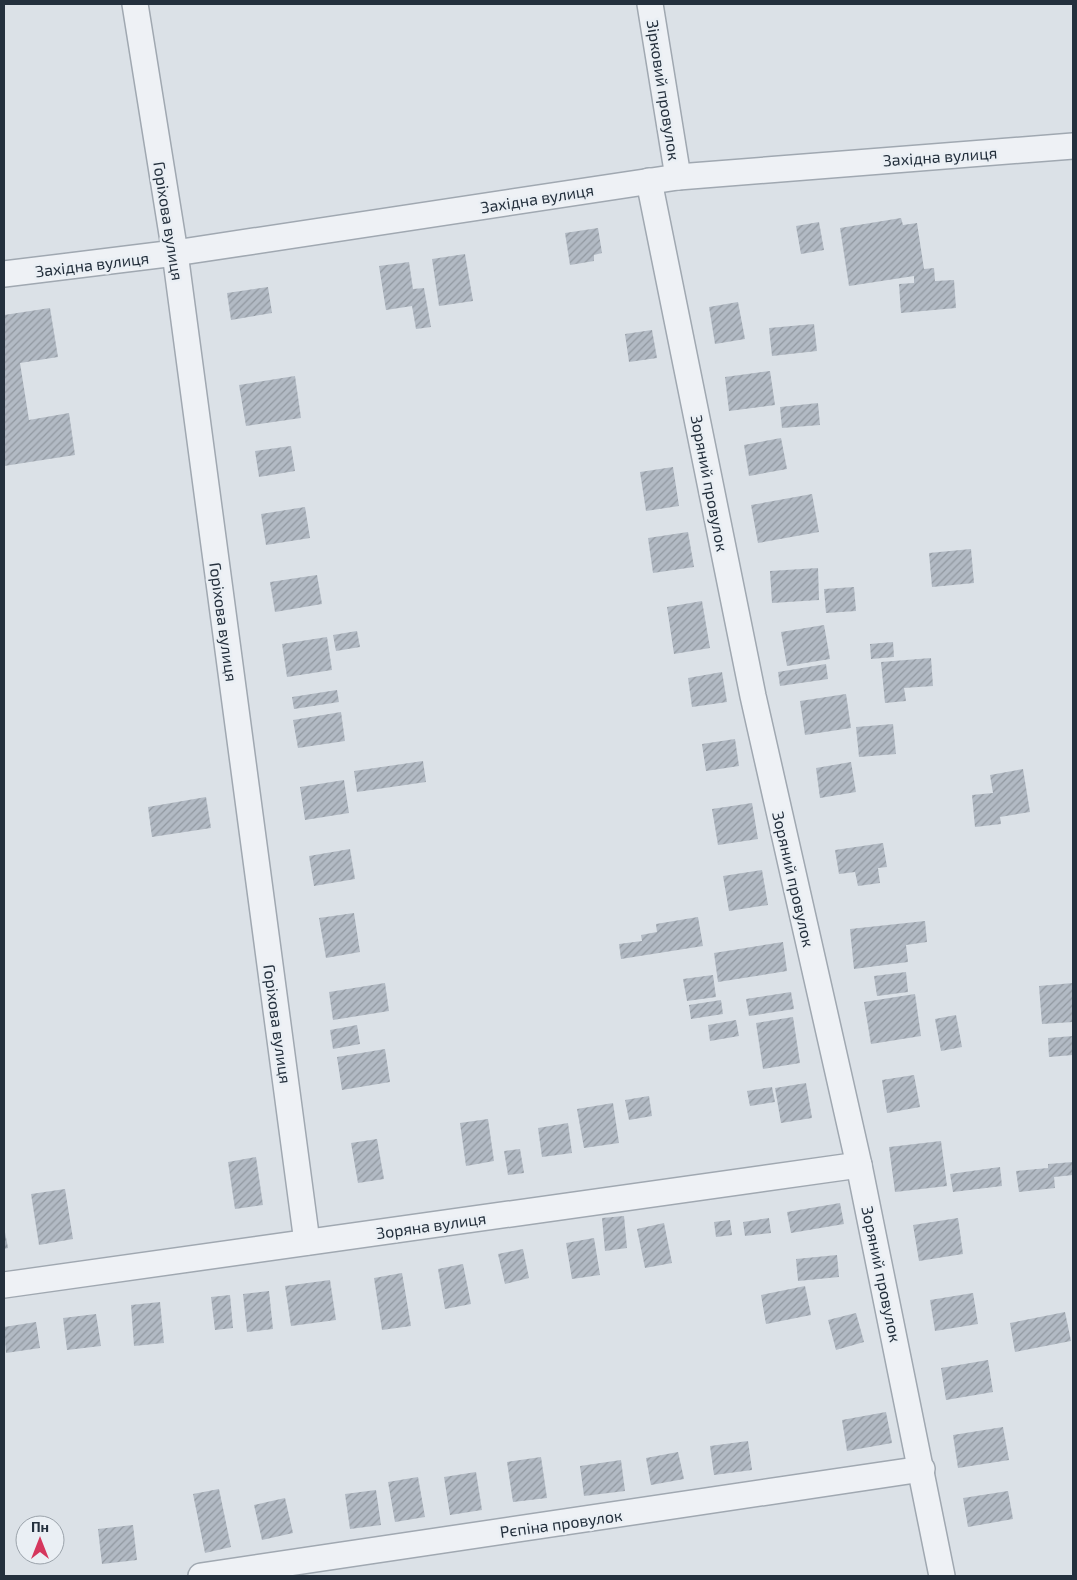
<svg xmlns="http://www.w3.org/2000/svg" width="1077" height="1580" font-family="'Exo 2',sans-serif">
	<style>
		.building { fill: url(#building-hatch) }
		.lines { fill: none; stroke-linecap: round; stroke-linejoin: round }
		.minor-casing { stroke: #a0a8b1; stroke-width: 28 }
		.minor { stroke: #eef1f5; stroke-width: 25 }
		.labels { text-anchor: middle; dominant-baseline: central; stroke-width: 5; stroke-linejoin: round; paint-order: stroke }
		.street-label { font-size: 16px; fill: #24303d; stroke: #eaeff4 }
	</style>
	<defs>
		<pattern id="building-hatch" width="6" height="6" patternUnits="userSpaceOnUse" patternTransform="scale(1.25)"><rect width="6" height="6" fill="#b2bac4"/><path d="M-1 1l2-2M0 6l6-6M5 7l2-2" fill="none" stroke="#9198a0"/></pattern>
	</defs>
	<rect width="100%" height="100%" fill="#dbe1e7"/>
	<g class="building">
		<polygon points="901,218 903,225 917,223 924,269 934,268 935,281 954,280 956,308 901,313 899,284 914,283 914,276 849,286 840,228"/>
		<polygon points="819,222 824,250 801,254 796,226"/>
		<polygon points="598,228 602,253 594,255 594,261 570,265 565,233"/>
		<polygon points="465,254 473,301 439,306 432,259"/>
		<polygon points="409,262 413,289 424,288 431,327 416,329 412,306 386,310 379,266"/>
		<polygon points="268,287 272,313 231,320 227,293"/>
		<polygon points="738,302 745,339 715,344 709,307"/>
		<polygon points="50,308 58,357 20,363 29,420 69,413 75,455 4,466 4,315"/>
		<polygon points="814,324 817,351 772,356 769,328"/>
		<polygon points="652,330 657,358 629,362 625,334"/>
		<polygon points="770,371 775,405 729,411 725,377"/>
		<polygon points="295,376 301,418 246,426 239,385"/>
		<polygon points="818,403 820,425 782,428 780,407"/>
		<polygon points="781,438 787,469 749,476 744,445"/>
		<polygon points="291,446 295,471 259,477 255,451"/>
		<polygon points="673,467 679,506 646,511 640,472"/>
		<polygon points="812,494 819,532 758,543 751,505"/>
		<polygon points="305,507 310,538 266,545 261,514"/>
		<polygon points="688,532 694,567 653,573 648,538"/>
		<polygon points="971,549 974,583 932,587 929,553"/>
		<polygon points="818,568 819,600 772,603 770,571"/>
		<polygon points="317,575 322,604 275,612 270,582"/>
		<polygon points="854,587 856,611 826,613 824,589"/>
		<polygon points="702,601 710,648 674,654 667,607"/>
		<polygon points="824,625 830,659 787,666 781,632"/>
		<polygon points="357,631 360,647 336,651 333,635"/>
		<polygon points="327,637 332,670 287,677 282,644"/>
		<polygon points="893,642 894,657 871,659 870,644"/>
		<polygon points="931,658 933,686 904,688 906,701 885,703 881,662"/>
		<polygon points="826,664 828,679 780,686 778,672"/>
		<polygon points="722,672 727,702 692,707 688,678"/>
		<polygon points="337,690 339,702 294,709 292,697"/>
		<polygon points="846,694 851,728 805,735 800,701"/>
		<polygon points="341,712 345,741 298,748 293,720"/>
		<polygon points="893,724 896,754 859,757 856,727"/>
		<polygon points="735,739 739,766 706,771 702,744"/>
		<polygon points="423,761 426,782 357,792 354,771"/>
		<polygon points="851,762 856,792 820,798 816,768"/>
		<polygon points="1023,769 1030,812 1000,817 1001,824 975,827 972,795 993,793 990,775"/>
		<polygon points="344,780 349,813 305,820 300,787"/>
		<polygon points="206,797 211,828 152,837 148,807"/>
		<polygon points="752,803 758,839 718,845 712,809"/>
		<polygon points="883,843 887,867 878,868 880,883 858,886 855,872 839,874 835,850"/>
		<polygon points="350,849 355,879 314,886 309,856"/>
		<polygon points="762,870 768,905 729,911 723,876"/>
		<polygon points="354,913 360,952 326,958 319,918"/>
		<polygon points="698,917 703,946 621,959 619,944 642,941 641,935 657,932 656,924"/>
		<polygon points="925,921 927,942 906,945 908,962 854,969 850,929"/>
		<polygon points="783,942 787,971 718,982 714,953"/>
		<polygon points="906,972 908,992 877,996 874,976"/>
		<polygon points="713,975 716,997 687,1001 683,979"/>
		<polygon points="385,983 389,1011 333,1020 329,992"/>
		<polygon points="1073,983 1073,1022 1042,1024 1039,986"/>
		<polygon points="791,992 794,1009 749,1016 746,999"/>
		<polygon points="915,994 921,1036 871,1044 864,1002"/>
		<polygon points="721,1000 723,1014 691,1019 689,1005"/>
		<polygon points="956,1015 962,1047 941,1051 935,1019"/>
		<polygon points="793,1017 800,1063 763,1069 756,1023"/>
		<polygon points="736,1020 739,1036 710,1041 708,1025"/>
		<polygon points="357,1025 360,1044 333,1049 330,1030"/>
		<polygon points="1073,1036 1073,1055 1049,1057 1048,1038"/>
		<polygon points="385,1049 390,1082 342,1090 337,1057"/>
		<polygon points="914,1075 920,1107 887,1113 882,1080"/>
		<polygon points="806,1083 812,1118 781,1123 775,1088"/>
		<polygon points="772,1087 775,1102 750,1106 747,1091"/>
		<polygon points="649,1096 652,1116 629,1120 625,1100"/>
		<polygon points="613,1103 619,1143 584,1148 577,1109"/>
		<polygon points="488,1119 494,1161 466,1166 460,1123"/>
		<polygon points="568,1123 572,1153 542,1157 538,1128"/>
		<polygon points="377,1139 384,1179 358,1183 351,1143"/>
		<polygon points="941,1141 947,1186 895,1192 889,1147"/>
		<polygon points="520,1149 524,1173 508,1175 504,1151"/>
		<polygon points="256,1157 263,1205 235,1209 228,1162"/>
		<polygon points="1073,1162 1073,1175 1054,1177 1055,1188 1019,1192 1016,1171 1048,1168 1048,1164"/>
		<polygon points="1000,1167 1002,1186 953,1192 950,1174"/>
		<polygon points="65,1189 73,1239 39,1245 31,1194"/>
		<polygon points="840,1203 844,1224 791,1233 787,1212"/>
		<polygon points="624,1216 627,1248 605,1251 602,1218"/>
		<polygon points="769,1218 771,1233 745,1236 743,1222"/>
		<polygon points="958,1218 963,1254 919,1261 913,1225"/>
		<polygon points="730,1220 732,1235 716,1237 714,1222"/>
		<polygon points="664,1223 672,1263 645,1268 637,1229"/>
		<polygon points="4,1227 8,1248 4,1249"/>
		<polygon points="594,1238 600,1275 572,1279 566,1243"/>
		<polygon points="523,1249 529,1278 505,1284 498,1254"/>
		<polygon points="837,1255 839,1277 798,1281 796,1259"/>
		<polygon points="463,1264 471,1304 445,1309 438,1269"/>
		<polygon points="402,1273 411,1326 382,1330 374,1278"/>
		<polygon points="330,1280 336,1320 291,1326 285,1286"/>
		<polygon points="805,1286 811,1315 766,1324 761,1295"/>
		<polygon points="269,1291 273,1329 247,1332 243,1294"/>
		<polygon points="973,1293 978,1324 935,1331 930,1300"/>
		<polygon points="230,1295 233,1328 215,1330 211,1297"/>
		<polygon points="160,1302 164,1343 134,1346 131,1305"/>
		<polygon points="1065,1312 1071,1341 1015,1352 1010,1323"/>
		<polygon points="856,1313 864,1342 836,1350 828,1320"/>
		<polygon points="96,1314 101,1346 67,1350 63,1318"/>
		<polygon points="36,1322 40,1348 6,1353 4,1327"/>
		<polygon points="988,1360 993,1392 946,1400 941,1368"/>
		<polygon points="886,1412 892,1443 847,1451 842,1420"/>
		<polygon points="1003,1427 1009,1460 958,1468 953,1435"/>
		<polygon points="748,1441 752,1470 714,1475 710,1446"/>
		<polygon points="678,1452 684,1479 651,1485 646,1458"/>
		<polygon points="541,1457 547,1498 513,1502 507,1462"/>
		<polygon points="621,1460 625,1491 584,1496 580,1466"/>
		<polygon points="476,1472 482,1510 450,1515 444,1477"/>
		<polygon points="418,1477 425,1517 395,1522 388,1482"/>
		<polygon points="219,1489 231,1547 205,1553 193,1494"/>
		<polygon points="376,1490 381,1525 350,1529 345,1494"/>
		<polygon points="1008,1491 1013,1519 968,1527 963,1498"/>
		<polygon points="285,1498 293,1533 262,1540 254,1505"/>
		<polygon points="133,1525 137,1560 102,1564 98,1529"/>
	</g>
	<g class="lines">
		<defs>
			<g id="minor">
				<polyline points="135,4 175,253 307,1242"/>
				<polyline points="650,4 678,177"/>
				<polyline points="649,181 753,696 859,1165 942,1576"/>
				<polyline points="4,274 175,253 678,177 1073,146"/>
				<polyline points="4,1285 859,1165"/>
				<polyline points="201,1576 922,1469"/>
			</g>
		</defs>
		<use href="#minor" class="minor-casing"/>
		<use href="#minor" class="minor"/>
	</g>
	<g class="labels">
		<g class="street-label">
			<text transform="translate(664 90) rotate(81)">Зірковий провулок</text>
			<text transform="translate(940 156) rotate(-4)">Західна вулиця</text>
			<text transform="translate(537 198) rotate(-9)">Західна вулиця</text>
			<text transform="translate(169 221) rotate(81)">Горіхова вулиця</text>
			<text transform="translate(92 264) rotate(-7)">Західна вулиця</text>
			<text transform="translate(710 483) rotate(79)">Зоряний провулок</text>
			<text transform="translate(224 622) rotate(82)">Горіхова вулиця</text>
			<text transform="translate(794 879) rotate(77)">Зоряний провулок</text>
			<text transform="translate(278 1024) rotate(82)">Горіхова вулиця</text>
			<text transform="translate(431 1225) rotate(-8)">Зоряна вулиця</text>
			<text transform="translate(882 1274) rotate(78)">Зоряний провулок</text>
			<text transform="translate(561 1523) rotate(-8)">Рєпіна провулок</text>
		</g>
	</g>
	<rect width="1077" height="1580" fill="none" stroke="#24303d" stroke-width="10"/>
	<g transform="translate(40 1540)"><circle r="24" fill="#eaeff4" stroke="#9ba3ab"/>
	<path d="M0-4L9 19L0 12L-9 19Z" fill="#d5375d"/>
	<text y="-8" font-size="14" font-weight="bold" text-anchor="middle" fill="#24303d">Пн</text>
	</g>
</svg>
